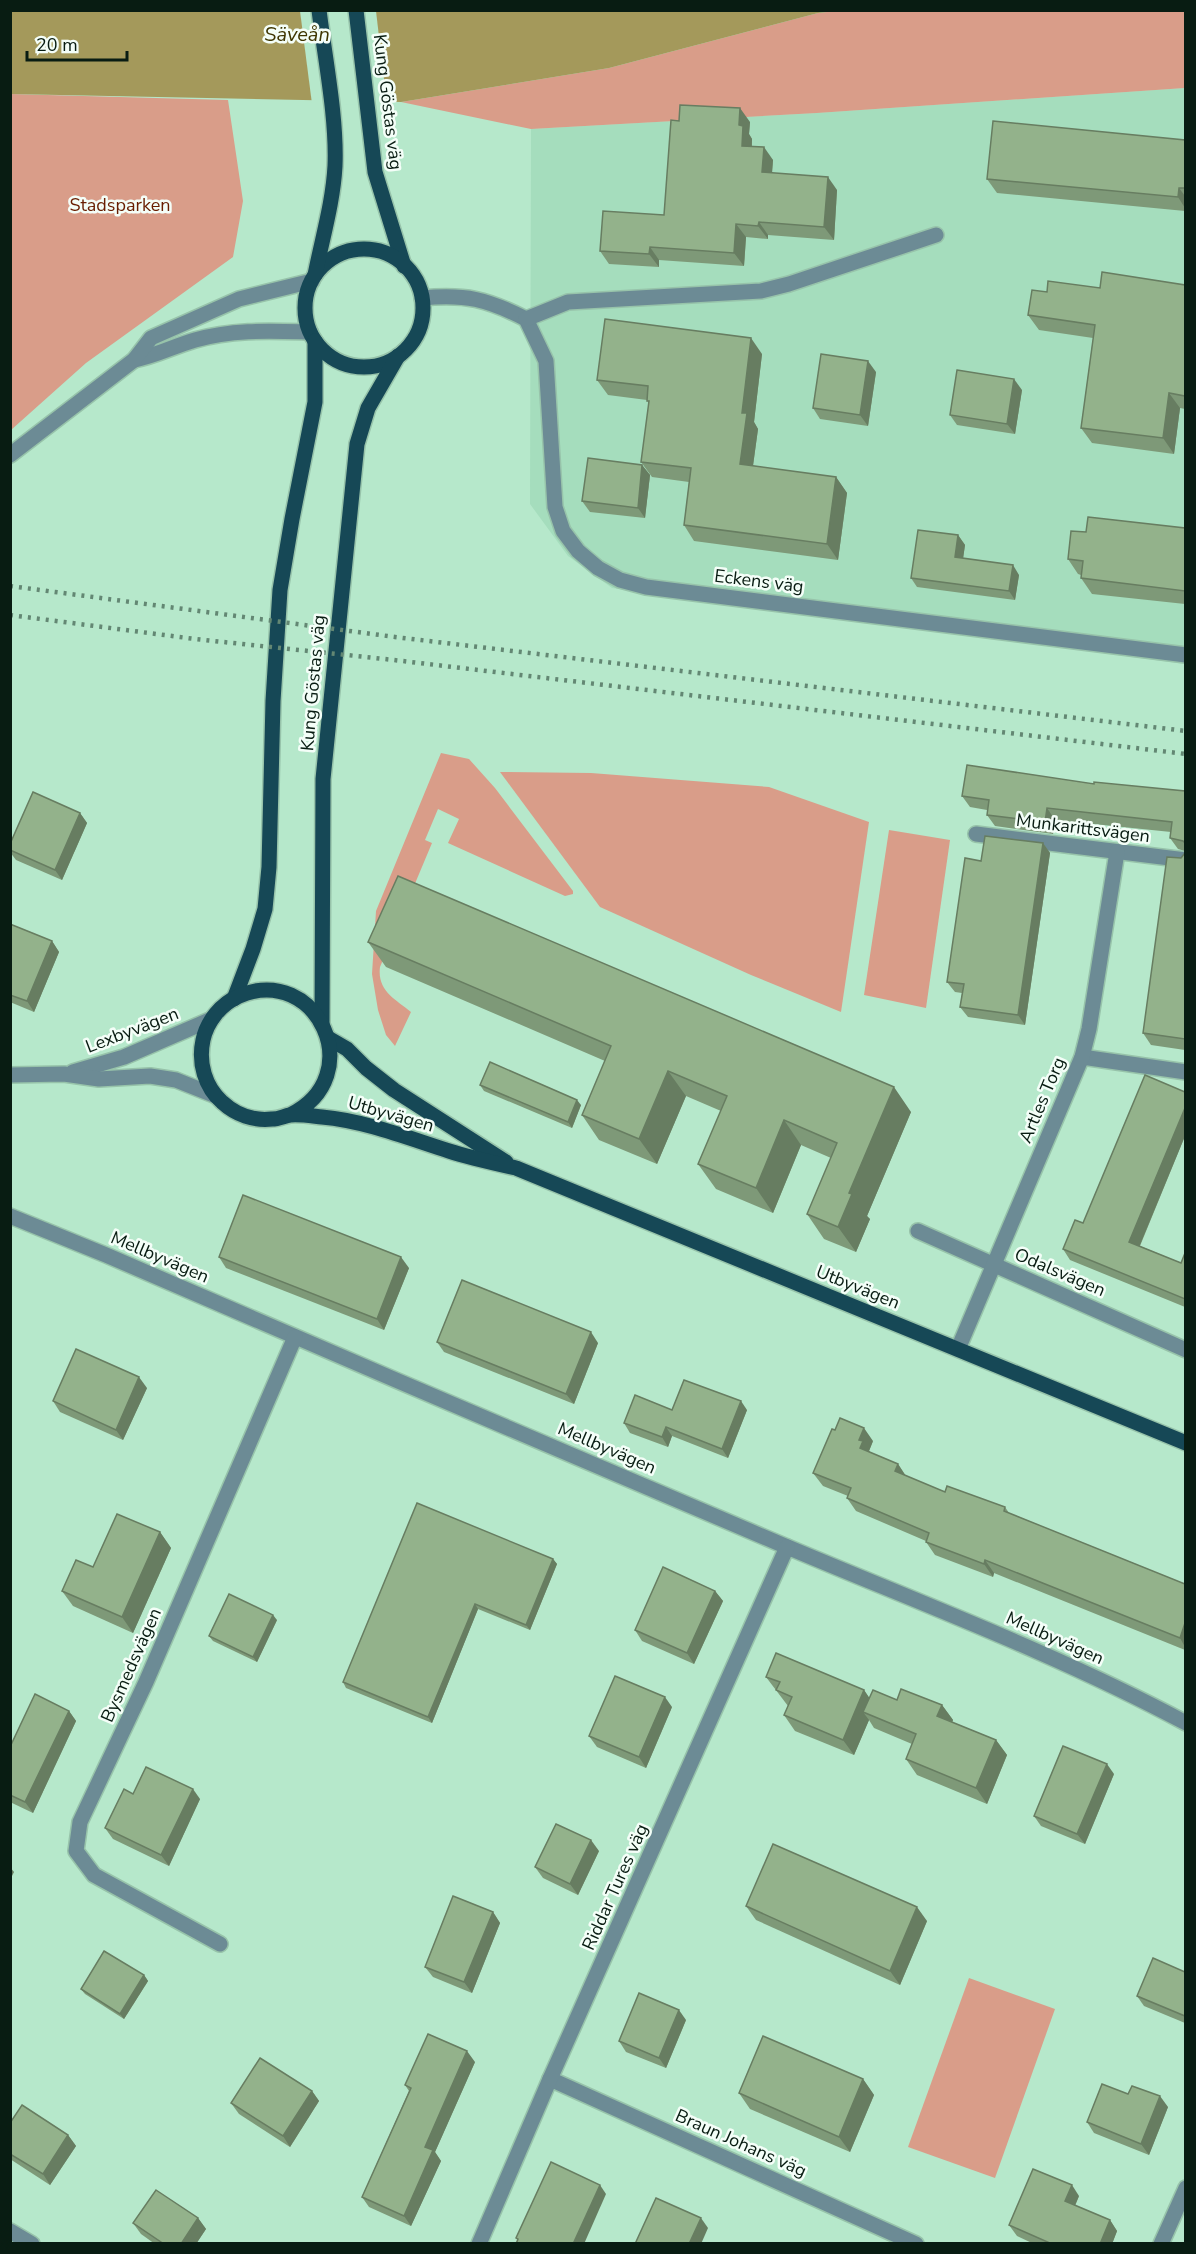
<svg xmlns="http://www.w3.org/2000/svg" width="1196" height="2254" font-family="'Nunito Sans',sans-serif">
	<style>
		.built { fill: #a5ddbd }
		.green { fill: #d99d89 }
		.water { fill: #a4995b }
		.pier { fill: #b6e8cb }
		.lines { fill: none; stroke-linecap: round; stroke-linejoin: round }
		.minor-casing { stroke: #97c3aa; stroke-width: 18 }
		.major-casing { stroke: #97c3aa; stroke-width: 18 }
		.minor { stroke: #6c8b95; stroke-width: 15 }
		.major { stroke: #164856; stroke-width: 15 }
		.rail { stroke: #638773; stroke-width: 4.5; stroke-dasharray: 3 6; stroke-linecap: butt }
		.wall { fill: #7e9978 }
		.shaded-wall { fill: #677d61 }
		.building { fill: #93b28b; stroke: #677d61; stroke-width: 1.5 }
		.labels { text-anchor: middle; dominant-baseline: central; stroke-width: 5; stroke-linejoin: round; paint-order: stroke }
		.street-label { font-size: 18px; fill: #081c12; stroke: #f4fef8 }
		.park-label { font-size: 18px; fill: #681d00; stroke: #f4fef8 }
		.water-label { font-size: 20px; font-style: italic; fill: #3e3500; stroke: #f4fef8 }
	</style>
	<rect width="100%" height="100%" fill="#b6e8cb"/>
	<polygon class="built" points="1185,88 1185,664 612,588 568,556 530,504 531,129 817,113"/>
	<g class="green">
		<polygon points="835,11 1185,11 1185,88 817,113 531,129 401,102 609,68 818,13"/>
		<polygon points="11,94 228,100 243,201 233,257 86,363 11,430"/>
		<path d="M441,753L469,759L495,788L573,891V894L565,896L448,843L459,819L438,809L425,840L432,843L380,967C377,991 395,999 411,1012L395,1046L386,1035L378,1010L372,974L376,911Z"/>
		<polygon points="500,772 591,773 769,787 869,822 841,1012 751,975 600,907"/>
		<polygon points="889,830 950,840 926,1008 864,995"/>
		<polygon points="969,1978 1055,2009 995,2178 908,2147"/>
	</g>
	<polygon class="water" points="11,11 835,11 818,13 609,68 401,102 11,94"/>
	<polygon class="pier" points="300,11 376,11 387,105 312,104"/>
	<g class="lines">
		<defs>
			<g id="minor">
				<path d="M422,298C466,294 487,299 526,319L546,361L555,507L563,531L578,551L598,568L620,580L646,587L1186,655"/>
				<polyline points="526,319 568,302 761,291 789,284 936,235"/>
				<path d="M134,360C156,356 174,346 195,340C233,329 271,331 310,332"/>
				<polyline points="10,455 134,360 151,338 239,299 312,281"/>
				<polyline points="976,834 1186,860"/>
				<polyline points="1082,1057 1186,1072"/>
				<polyline points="73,1072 124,1057 212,1019"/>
				<polyline points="10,1075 64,1074 99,1079 150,1076 176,1080 216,1096"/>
				<path d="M10,1216L106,1255C332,1353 558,1450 785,1546C920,1603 1057,1654 1186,1723"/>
				<polyline points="918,1231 1186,1350"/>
				<polyline points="958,1349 1082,1057 1089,1029 1117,852"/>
				<polyline points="220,1944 94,1875 76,1851 80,1822 146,1682 295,1337"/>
				<polyline points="550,2079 916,2244"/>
				<polyline points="10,2231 32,2244"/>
				<polyline points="479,2244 550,2079 787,1547"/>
				<polyline points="1161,2244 1186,2188"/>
			</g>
			<g id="major">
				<polyline points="356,10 375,172 404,266"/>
				<circle cx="364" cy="308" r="59"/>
				<path d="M315,275C322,239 333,203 335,166C337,118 325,59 319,10"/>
				<polyline points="234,999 253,949 265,909 269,867 273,701 280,590 292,519 315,402 315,341"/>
				<polyline points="322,1024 323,779 357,444 368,408 398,356"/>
				<polyline points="328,1038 347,1049 366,1068 394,1090 506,1162"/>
				<path d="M290,1115C370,1076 317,963 239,996C221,1004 207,1021 203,1040C198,1063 205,1087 222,1102C236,1115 254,1121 272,1119C279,1119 284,1116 290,1115C300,1114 312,1116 322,1117C366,1121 408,1138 449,1151C471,1158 494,1163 516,1168L1186,1443"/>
			</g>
		</defs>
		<use href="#minor" class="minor-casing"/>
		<use href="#major" class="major-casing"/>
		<use href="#minor" class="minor"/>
		<use href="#major" class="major"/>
		<g class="rail">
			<polyline points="10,586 395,637 1186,731"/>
			<polyline points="10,615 195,639 394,660 1186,754"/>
		</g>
	</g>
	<g class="wall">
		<polygon points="679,121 750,122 749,134 752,139 752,146 773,160 772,173 837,190 834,240 768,235 768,239 746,237 744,266 659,260 659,267 609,264 600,251 664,215"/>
		<polygon points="1185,140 1185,211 997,193 987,179"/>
		<polygon points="1185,285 1185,409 1180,408 1174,454 1092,443 1081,428 1093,338 1039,330 1028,315 1047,292 1100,288"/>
		<polygon points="762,354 754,422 758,429 753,466 836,477 847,493 838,560 694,541 684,525 689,482 652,477 641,462 649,404 647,400 608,395 597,380"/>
		<polygon points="876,372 868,426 820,419 813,408"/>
		<polygon points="1022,390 1015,434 957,425 950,415"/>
		<polygon points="642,465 650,475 645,518 590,512 582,501"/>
		<polygon points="1185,528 1185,604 1092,594 1081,578 1081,575 1078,574 1068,559 1086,532"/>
		<polygon points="958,535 965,545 963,558 1019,575 1015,600 917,587 911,578"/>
		<polygon points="1094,784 1185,791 1185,851 1178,849 1170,838 1171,832 1055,820 1053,834 995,826 987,815 987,810 970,807 962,796"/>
		<polygon points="80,813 87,823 62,880 16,860 10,852 10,844"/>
		<polygon points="1043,843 1050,853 1025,1025 968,1017 960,1007 962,993 955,992 947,982 981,861"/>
		<polygon points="1185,853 1185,1050 1151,1045 1143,1033 1181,858"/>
		<polygon points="10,924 52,941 59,952 34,1012 10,1002"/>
		<polygon points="368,942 911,1112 867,1216 870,1219 856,1252 824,1239 807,1214 831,1158 801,1145 773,1213 716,1189 698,1164 721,1111 686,1096 657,1164 599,1140 582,1115 605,1061 386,967"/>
		<polygon points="480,1085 581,1105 572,1128 484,1091"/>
		<polygon points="1185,1136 1140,1246 1181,1263 1185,1253 1185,1307 1070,1260 1063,1249 1083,1223"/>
		<polygon points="219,1257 409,1268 384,1330 226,1268"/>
		<polygon points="437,1342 598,1343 574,1404 444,1352"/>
		<polygon points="147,1388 123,1440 60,1412 53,1401"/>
		<polygon points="672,1410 747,1410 728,1458 672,1436 668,1447 630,1433 624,1423"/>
		<polygon points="873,1441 869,1451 871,1453 898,1464 906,1476 945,1492 1005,1507 1009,1513 1185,1584 1185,1650 994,1573 993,1577 935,1555 926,1542 926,1541 856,1511 847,1498 848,1496 823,1486 813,1473"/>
		<polygon points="160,1532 171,1548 133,1633 73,1606 62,1591 93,1567"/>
		<polygon points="553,1559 557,1564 530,1630 478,1609 432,1723 346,1688 343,1682"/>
		<polygon points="715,1591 723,1601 694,1664 642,1641 635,1630"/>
		<polygon points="277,1620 257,1662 213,1641 209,1636"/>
		<polygon points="766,1677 864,1690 869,1698 942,1705 953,1720 952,1722 996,1740 1007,1755 987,1804 917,1775 906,1759 912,1744 874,1728 869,1720 854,1755 795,1731 784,1715 788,1706"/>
		<polygon points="672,1707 646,1768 597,1747 589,1736"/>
		<polygon points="69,1711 76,1721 33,1813 10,1802 10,1747"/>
		<polygon points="1114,1774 1085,1844 1041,1826 1034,1816"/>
		<polygon points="133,1794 200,1799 169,1866 113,1839 105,1828"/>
		<polygon points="599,1851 578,1895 543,1878 535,1867"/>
		<polygon points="746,1906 927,1921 900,1985 756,1920"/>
		<polygon points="493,1912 500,1923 472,1993 433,1977 425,1967"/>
		<polygon points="1185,1972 1185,2023 1144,2006 1137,1996"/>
		<polygon points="144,1975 148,1981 124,2019 85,1994 81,1989"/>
		<polygon points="686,2020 666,2068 626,2052 619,2041"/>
		<polygon points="475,2062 435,2152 441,2161 411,2226 369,2207 362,2197 409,2091 405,2085"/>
		<polygon points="863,2079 874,2095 850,2152 750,2109 739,2093"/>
		<polygon points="312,2091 319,2101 290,2147 239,2114 231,2103"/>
		<polygon points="1128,2094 1168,2107 1149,2155 1094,2133 1087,2122"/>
		<polygon points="10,2123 68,2135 76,2146 50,2185 10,2159"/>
		<polygon points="1079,2196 1075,2206 1110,2220 1117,2231 1112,2244 1034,2244 1017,2236 1009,2225"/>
		<polygon points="198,2218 206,2229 196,2244 155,2244 141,2234 133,2223"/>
	</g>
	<g class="shaded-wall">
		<polygon points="740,108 750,122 749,134 752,139 751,159 742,146 739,125"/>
		<polygon points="764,147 773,160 771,185 762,172"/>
		<polygon points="828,177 837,190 834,240 824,227"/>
		<polygon points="1179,188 1185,196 1185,208 1178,197"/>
		<polygon points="759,222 768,235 768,239 758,226"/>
		<polygon points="736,224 746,237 744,266 734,253"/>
		<polygon points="650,247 659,260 659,267 649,254"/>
		<polygon points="751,338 762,354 754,422 758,429 751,480 740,464 742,413"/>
		<polygon points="868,361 876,372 868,426 860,415"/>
		<polygon points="1014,379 1022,390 1015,434 1007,424"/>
		<polygon points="1169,393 1180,408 1174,454 1163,438"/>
		<polygon points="642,465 650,475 645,518 638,508"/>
		<polygon points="836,477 847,493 838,560 827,544"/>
		<polygon points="958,535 965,545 962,566 955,557"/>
		<polygon points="1013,565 1019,575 1015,600 1009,591"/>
		<polygon points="1047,808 1055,820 1053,834 1045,822"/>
		<polygon points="80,813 87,823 62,880 55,870"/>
		<polygon points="1043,843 1050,853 1025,1025 1018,1015"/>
		<polygon points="52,941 59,952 34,1012 27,1001"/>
		<polygon points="668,1071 686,1096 657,1164 639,1139"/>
		<polygon points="894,1087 911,1112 867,1216 870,1219 856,1252 838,1227 849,1193"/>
		<polygon points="577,1100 581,1105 572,1128 568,1122"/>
		<polygon points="1185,1108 1185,1136 1137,1252 1129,1242"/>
		<polygon points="784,1120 801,1145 773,1213 756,1188"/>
		<polygon points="401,1257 409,1268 384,1330 377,1319"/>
		<polygon points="591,1332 598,1343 574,1404 566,1394"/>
		<polygon points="139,1377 147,1388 123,1440 116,1430"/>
		<polygon points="741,1401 747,1410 728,1458 722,1449"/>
		<polygon points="666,1427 672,1436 668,1447 662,1437"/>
		<polygon points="864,1428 873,1441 869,1451 872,1455 860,1448 859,1440"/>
		<polygon points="898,1464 907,1478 895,1471"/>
		<polygon points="160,1532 171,1548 133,1633 122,1617"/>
		<polygon points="553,1559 557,1564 530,1630 526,1625"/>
		<polygon points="985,1560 994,1573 993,1577 984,1564"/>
		<polygon points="715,1591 723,1601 694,1664 687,1653"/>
		<polygon points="475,1604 478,1609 432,1723 428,1717"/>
		<polygon points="273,1615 277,1620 257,1662 253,1657"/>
		<polygon points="1185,1623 1185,1647 1180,1638"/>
		<polygon points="864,1690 875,1706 863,1712 869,1720 854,1755 843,1740"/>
		<polygon points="665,1697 672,1707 646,1768 639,1757"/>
		<polygon points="942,1705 953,1720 948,1732 937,1716"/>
		<polygon points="69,1711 76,1721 33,1813 25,1802"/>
		<polygon points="996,1740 1007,1755 987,1804 976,1788"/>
		<polygon points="1107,1764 1114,1774 1085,1844 1077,1834"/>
		<polygon points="193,1789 200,1799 169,1866 161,1855"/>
		<polygon points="591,1840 599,1851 578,1895 570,1884"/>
		<polygon points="10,1867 14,1872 10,1880"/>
		<polygon points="917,1907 927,1921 900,1985 890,1971"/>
		<polygon points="493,1912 500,1923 472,1993 464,1982"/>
		<polygon points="144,1975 148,1981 124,2019 120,2014"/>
		<polygon points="679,2010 686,2020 666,2068 659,2058"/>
		<polygon points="467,2051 475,2062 435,2152 441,2161 411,2226 404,2216 425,2147"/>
		<polygon points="863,2079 874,2095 850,2152 839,2137"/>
		<polygon points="312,2091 319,2101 290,2147 283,2136"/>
		<polygon points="1160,2096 1168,2107 1149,2155 1141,2144"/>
		<polygon points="68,2135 76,2146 50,2185 43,2174"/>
		<polygon points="600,2185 606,2194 584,2244 573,2244"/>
		<polygon points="1072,2185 1079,2196 1072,2212 1065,2201"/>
		<polygon points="198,2218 206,2229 196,2244 181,2244"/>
		<polygon points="701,2218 708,2228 701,2244 689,2244"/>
		<polygon points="1110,2220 1117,2231 1112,2244 1100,2244"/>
	</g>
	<g class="building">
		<polygon points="680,105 740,108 739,125 743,126 742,146 764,147 762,172 828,177 824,227 759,222 758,226 736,224 734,253 650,247 649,254 600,251 603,211 664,215 671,120 679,121"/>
		<polygon points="993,121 1185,140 1185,188 1179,188 1178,197 987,179"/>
		<polygon points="1102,272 1185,285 1185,396 1169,393 1163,438 1081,428 1095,325 1028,315 1032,290 1047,292 1048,281 1100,288"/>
		<polygon points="605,319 751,338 742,413 747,413 740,464 836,477 827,544 684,525 691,468 641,462 649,401 647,401 648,386 597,380"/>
		<polygon points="821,354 868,361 860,415 813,408"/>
		<polygon points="957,370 1014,379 1007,424 950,415"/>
		<polygon points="588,458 642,465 638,508 582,501"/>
		<polygon points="1088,517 1185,528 1185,591 1081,578 1083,561 1068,559 1071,531 1086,532"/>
		<polygon points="918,530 958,535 955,557 1013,565 1009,591 911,578"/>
		<polygon points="967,765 1094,784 1094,782 1185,791 1185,843 1183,841 1170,838 1172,822 1047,808 1045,822 987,815 989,800 962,796"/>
		<polygon points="33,792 80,813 55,870 10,850 10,844"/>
		<polygon points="985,836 1043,843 1018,1015 960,1007 964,984 947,982 965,858 981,861"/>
		<polygon points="1185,853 1185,1039 1143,1033 1167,857 1181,858"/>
		<polygon points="398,876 894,1087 849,1193 852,1194 838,1227 807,1214 837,1143 784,1120 756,1188 698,1164 727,1096 668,1071 639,1139 582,1115 611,1046 368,942"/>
		<polygon points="10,924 52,941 27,1001 10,995"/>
		<polygon points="490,1062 577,1100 568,1122 480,1085"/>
		<polygon points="1145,1075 1185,1092 1185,1108 1129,1242 1181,1263 1185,1253 1185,1299 1063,1249 1075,1220 1083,1223"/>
		<polygon points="243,1195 401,1257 377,1319 219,1257"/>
		<polygon points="462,1280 591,1332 566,1394 437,1342"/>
		<polygon points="76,1349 139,1377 116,1430 53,1401"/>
		<polygon points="684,1380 741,1401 722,1449 666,1427 662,1437 624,1423 635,1395 672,1410"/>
		<polygon points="840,1418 864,1428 859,1440 863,1441 860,1448 898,1464 895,1471 945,1492 947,1486 1005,1507 1004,1511 1185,1584 1185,1623 1180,1638 985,1560 984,1564 926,1542 929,1533 847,1498 851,1488 813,1473 832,1429 835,1430"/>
		<polygon points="417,1503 553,1559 526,1625 475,1604 428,1717 343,1682"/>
		<polygon points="117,1514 160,1532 122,1617 62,1591 76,1560 93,1567"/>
		<polygon points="663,1567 715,1591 687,1653 635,1630"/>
		<polygon points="229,1594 273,1615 253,1657 209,1636"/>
		<polygon points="776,1653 864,1690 843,1740 784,1715 792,1697 776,1690 780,1682 766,1677"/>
		<polygon points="615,1676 665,1697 639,1757 589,1736"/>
		<polygon points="901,1689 942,1705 937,1716 996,1740 976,1788 906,1759 916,1734 863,1712 873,1690 897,1700"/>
		<polygon points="35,1694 69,1711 25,1802 10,1795 10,1747"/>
		<polygon points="1063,1746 1107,1764 1077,1834 1034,1816"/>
		<polygon points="146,1767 193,1789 161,1855 105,1828 124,1789 133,1794"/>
		<polygon points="556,1824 591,1840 570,1884 535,1867"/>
		<polygon points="773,1844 917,1907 890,1971 746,1906"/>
		<polygon points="453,1896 493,1912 464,1982 425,1967"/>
		<polygon points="104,1951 144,1975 120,2014 81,1989"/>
		<polygon points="1153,1958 1185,1972 1185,2016 1137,1996"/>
		<polygon points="639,1993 679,2010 659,2058 619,2041"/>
		<polygon points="428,2034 467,2051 425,2147 433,2150 404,2216 362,2197 411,2088 405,2085"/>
		<polygon points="763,2036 863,2079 839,2137 739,2093"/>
		<polygon points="260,2058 312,2091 283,2136 231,2103"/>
		<polygon points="1102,2084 1128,2094 1132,2086 1160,2096 1141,2144 1087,2122"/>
		<polygon points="22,2105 68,2135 43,2174 10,2154 10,2123"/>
		<polygon points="551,2162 600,2185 573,2244 516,2244 518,2239 516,2238"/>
		<polygon points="1033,2169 1072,2185 1065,2201 1110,2220 1100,2244 1052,2244 1009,2225"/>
		<polygon points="156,2190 198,2218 181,2244 164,2244 133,2223"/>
		<polygon points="656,2198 701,2218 689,2244 635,2244"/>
	</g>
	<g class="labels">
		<g class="street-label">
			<text transform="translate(388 102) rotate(83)">Kung Göstas väg</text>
			<text transform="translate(759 581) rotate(7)">Eckens väg</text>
			<text transform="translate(313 683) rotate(-85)">Kung Göstas väg</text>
			<text transform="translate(1083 828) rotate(7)">Munkarittsvägen</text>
			<text transform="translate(132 1030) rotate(-21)">Lexbyvägen</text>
			<text transform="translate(1042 1100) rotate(-67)">Artles Torg</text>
			<text transform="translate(391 1114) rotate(16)">Utbyvägen</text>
			<text transform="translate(160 1257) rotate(23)">Mellbyvägen</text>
			<text transform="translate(1060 1272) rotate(23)">Odalsvägen</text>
			<text transform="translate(858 1287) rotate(22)">Utbyvägen</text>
			<text transform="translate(607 1448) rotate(23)">Mellbyvägen</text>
			<text transform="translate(1055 1638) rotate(24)">Mellbyvägen</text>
			<text transform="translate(131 1665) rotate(-66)">Bysmedsvägen</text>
			<text transform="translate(615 1887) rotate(-66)">Riddar Tures väg</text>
			<text transform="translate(741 2143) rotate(24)">Braun Johans väg</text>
		</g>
		<g class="park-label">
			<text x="120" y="205">Stadsparken</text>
		</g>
		<g class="water-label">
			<text x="297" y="34">Säveån</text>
		</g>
	</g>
	<rect width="1196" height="2254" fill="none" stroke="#081c12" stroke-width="24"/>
	<path d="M27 51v9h100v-9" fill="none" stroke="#081c12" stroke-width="3"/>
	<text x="36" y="51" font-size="18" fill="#081c12" stroke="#f4fef8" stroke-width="4.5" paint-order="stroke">20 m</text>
</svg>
